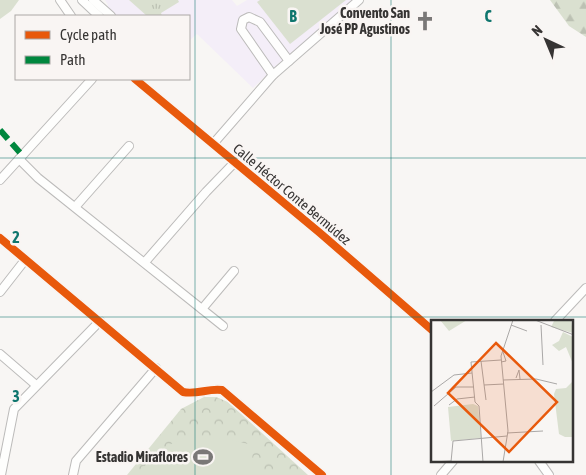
<svg xmlns="http://www.w3.org/2000/svg" width="586" height="475" font-family="'Asap Condensed',sans-serif">
	<style>
		.education { fill: #f4eef8 }
		.grass { fill: url(#grass-tufts) }
		.forest { fill: url(#forest-firs) }
		.park { fill: url(#park-crowns) }
		.pitch { fill: #dae0d0 }
		.lines { fill: none; stroke-linecap: round; stroke-linejoin: round }
		.minor-casing { stroke: #bcbbba; stroke-width: 10 }
		.minor { stroke: #fefefd; stroke-width: 8 }
		.quiet { stroke: #00873e; stroke-width: 6; stroke-dasharray: 12 6; stroke-linecap: butt }
		.cycleway-casing { stroke: #f9f5f3; stroke-width: 11 }
		.cycleway { stroke: #e8590c; stroke-width: 8 }
		.grid { fill: none; stroke: #0f766e; stroke-width: 1; stroke-opacity: 0.55 }
		.labels { text-anchor: middle; dominant-baseline: central; stroke-width: 5; stroke-linejoin: round; paint-order: stroke }
		.poi-label { font-size: 14px; font-weight: bold; fill: #363433; stroke: #f9f5f3; text-anchor: end }
		.street-label { font-size: 14px; fill: #363433; stroke: #f9f5f3 }
		.inset-road { fill: none; stroke: #aaa8a7; stroke-width: 1 }
		.view { fill: #e8590c; fill-opacity: 0.15; stroke: #e8590c; stroke-width: 2.5 }
		.inset-edge { fill: none; stroke: #363433; stroke-width: 2.5 }
		.grid-label { font-size: 16px; text-anchor: middle; font-weight: bold; fill: #0f766e; stroke: #f9f5f3; stroke-width: 5; stroke-linejoin: round; paint-order: stroke }
	</style>
	<defs>
		<pattern id="grass-tufts" width="24" height="20" patternUnits="userSpaceOnUse" patternTransform="scale(1.25)"><rect width="24" height="20" fill="#dae0d0"/><path d="M3 7l-1-3M5 7V3M7 7l1-3M15 17l-1-3M17 17v-4M19 17l1-3" fill="none" stroke="#bcc1b3"/></pattern>
		<pattern id="forest-firs" width="22" height="20" patternUnits="userSpaceOnUse" patternTransform="scale(1.25)"><rect width="22" height="20" fill="#dae0d0"/><path d="M5 1l3.5 6h-7zM16 11l3.5 6h-7z" fill="#bcc1b3"/></pattern>
		<pattern id="park-crowns" width="20" height="18" patternUnits="userSpaceOnUse" patternTransform="scale(1.25)"><rect width="20" height="18" fill="#dae0d0"/><path d="M2 6a3 3 0 1 1 6 0M12 15a3 3 0 1 1 6 0" fill="none" stroke="#bcc1b3"/></pattern>
	</defs>
	<rect width="100%" height="100%" fill="#f8f6f4"/>
	<polygon class="education" points="105,0 232,0 237,6 247,0 356,0 279,63 253,88 197,34 189,41 189,16 106,16 104,14 108,5"/>
	<polygon class="grass" points="129,0 178,0 179,2 161,13 162,16 147,16"/>
	<polygon class="forest" points="550,0 586,0 586,37 569,26"/>
	<polygon class="park" points="204,397 216,397 228,402 308,475 127,475 181,409"/>
	<g class="pitch">
		<polygon points="0,0 19,0 11,11 0,19"/>
		<polygon points="260,0 346,0 290,44 257,2"/>
		<path d="M205,438L228,439L252,445L253,475H138C146,462 166,445 181,439C187,436 197,438 205,438Z"/>
	</g>
	<g class="lines">
		<defs>
			<g id="minor">
				<polyline points="60,0 71,16"/>
				<polyline points="82,0 99,16"/>
				<polyline points="93,0 111,16"/>
				<polyline points="273,75 241,29 243,20 249,17 260,22 289,61"/>
				<polyline points="135,79 320,233 432,330"/>
				<polyline points="213,144 273,75 359,0"/>
				<polyline points="19,159 38,178 223,326"/>
				<polyline points="0,180 92,79"/>
				<polyline points="76,206 129,146"/>
				<path d="M0,238L183,392C197,395 208,388 222,390L322,475"/>
				<polyline points="145,262 206,192 235,162"/>
				<polyline points="0,292 25,260"/>
				<polyline points="202,309 234,271"/>
				<polyline points="555,321 586,288"/>
				<polyline points="0,354 36,385"/>
				<polyline points="539,461 549,475"/>
				<polyline points="1,475 14,409 100,321"/>
				<polyline points="73,475 76,461 156,368"/>
				<polyline points="441,475 453,461"/>
			</g>
		</defs>
		<use href="#minor" class="minor-casing"/>
		<use href="#minor" class="minor"/>
		<polyline class="quiet" points="0,130 22,155"/>
		<defs>
			<g id="cycleway">
				<polyline points="135,79 320,233 432,330"/>
				<path d="M0,238L183,392C197,395 208,388 222,390L322,475"/>
			</g>
		</defs>
		<use href="#cycleway" class="cycleway-casing"/>
		<use href="#cycleway" class="cycleway"/>
	</g>
	<path class="grid" d="M195,0V475M391,0V475M0,158H586M0,317H586"/>
	<defs>
		<symbol id="church-bare" viewBox="-9 -9 18 18"><path d="M-1.2-6h2.4v3.5h3.3v2.4h-3.3V6h-2.4V-.1h-3.3v-2.4h3.3Z" fill="#7a7877" stroke="#f9f5f3" stroke-width="2.5" paint-order="stroke"/></symbol>
		<symbol id="stadium-bare" viewBox="-9 -9 18 18"><path d="M0-5a6.5 5 0 1 0 0 10a6.5 5 0 1 0 0-10ZM-3.5-1.8h7v3.6h-7Z" fill="#7a7877" stroke="#f9f5f3" stroke-width="2.5" paint-order="stroke"/></symbol>
	</defs>
	<g fill-rule="evenodd">
		<use href="#church-bare" x="411" y="7" width="28" height="28"/>
		<use href="#stadium-bare" x="189" y="443" width="28" height="28"/>
	</g>
	<g class="labels">
		<g class="poi-label">
			<text x="410" y="13">Convento San<tspan x="410" dy="16">José PP Agustinos</tspan></text>
			<text x="188" y="457">Estadio Miraflores</text>
		</g>
		<g class="street-label">
			<text transform="translate(292 194) rotate(40)">Calle Héctor Conte Bermúdez</text>
		</g>
	</g>
	<g transform="translate(431 320)">
		<rect width="142" height="142" fill="#f8f6f4"/>
		<path d="M9,0H36L18,11ZM120,0H140L142,13L120,7L123,1ZM132,12L142,17V44L135,27L128,31L121,25L128,21ZM142,61V117H134L128,114L123,74L125,69L135,68Z" fill="#dae0d0"/>
		<path d="M42,84L47,86L50,118L20,121L17,87Z" fill="#dae0d0"/>
		<path d="M25 96a10 10 0 1 1 20 0a10 10 0 1 1-20 0Z" fill="#dae0d0"/>
		<path class="inset-road" d="M104,0L143,15M80,5L96,11M110,5L112,45M50,41L55,80M70,42L75,41L71,29M85,58L88,50L89,59M72,60L105,59L126,64M53,65L73,64M0,72L23,55L41,53M18,85L26,79L44,77M3,86L25,67H43M76,113L112,111M1,142L20,141M20,142L22,121L76,116M52,142L48,86L44,82L40,42L70,40M72,142L77,111L70,36L82,0"/>
		<path class="view" d="M65,23L126,82L78,132L17,73Z"/>
		<rect width="142" height="142" class="inset-edge"/>
	</g>
	<g class="grid-label">
		<text x="293" y="22">B</text>
		<text x="488" y="22">C</text>
		<text x="16" y="243">2</text>
		<text x="16" y="402">3</text>
	</g>
	<rect x="15" y="15" width="175" height="65" fill="#f9f5f3" stroke="#aba8a6"/>
	<rect x="25" y="31" width="25" height="8" fill="#e8590c" stroke="#aba8a6"/>
	<text x="60" y="40" font-size="15" fill="#363433">Cycle path</text>
	<rect x="25" y="56" width="25" height="8" fill="#00873e" stroke="#aba8a6"/>
	<text x="60" y="65" font-size="15" fill="#363433">Path</text>
	<g transform="translate(546 40) rotate(316)" stroke="#f9f5f3" stroke-width="4" paint-order="stroke">
	<path d="M0-4L9 19L0 12L-9 19Z" fill="#363433"/>
	<text y="-8" font-size="14" font-weight="bold" text-anchor="middle" fill="#363433">N</text>
	</g>
</svg>
